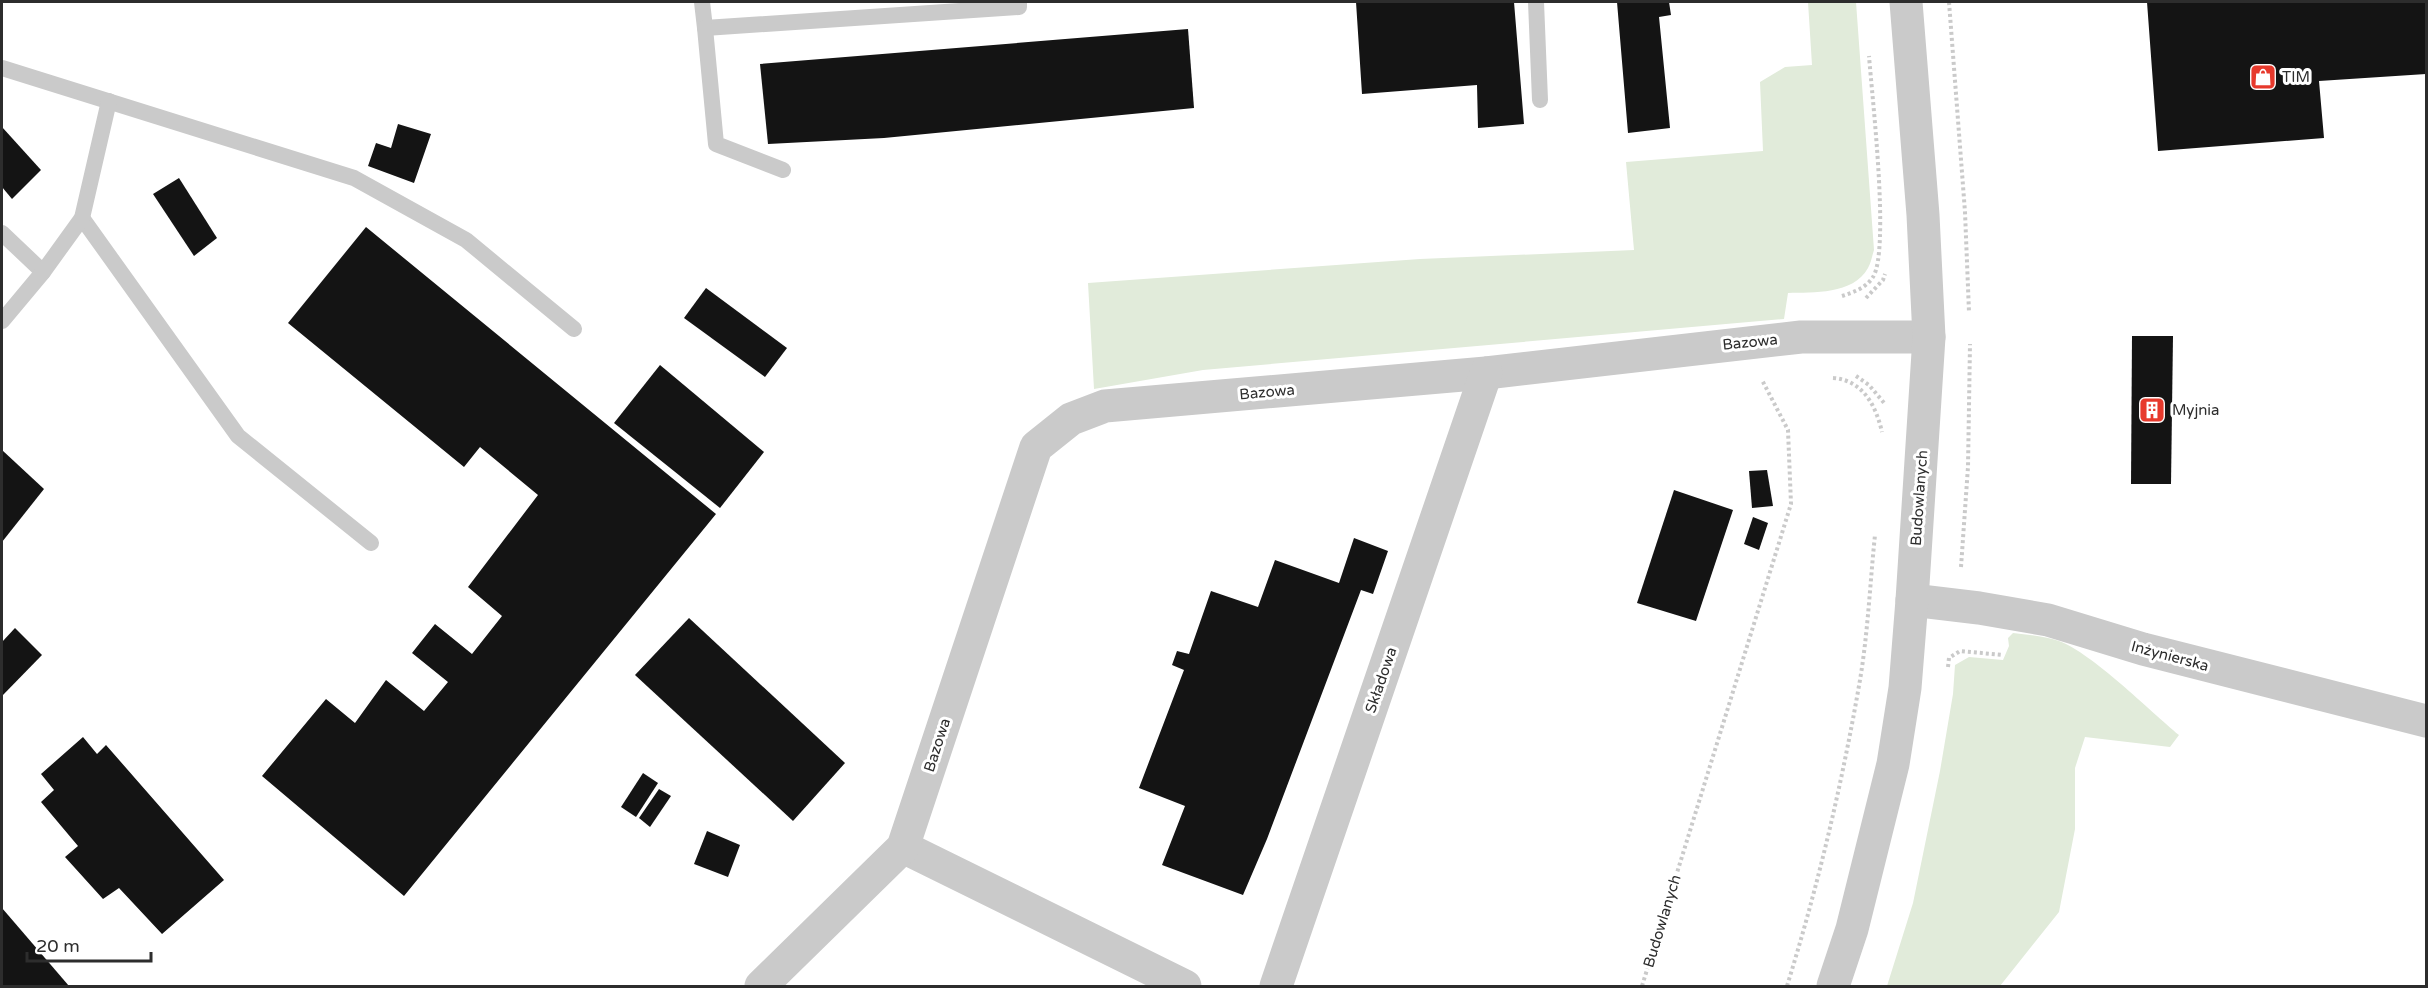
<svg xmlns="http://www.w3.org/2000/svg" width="2428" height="988" font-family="'Varela Round',sans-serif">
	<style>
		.green { fill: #e1ebda }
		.building { fill: #141414 }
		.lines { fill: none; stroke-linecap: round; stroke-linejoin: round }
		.path { stroke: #cacaca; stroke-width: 4; stroke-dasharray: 3 3; stroke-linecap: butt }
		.lane { stroke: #cacaca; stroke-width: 16 }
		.street { stroke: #cacaca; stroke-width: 33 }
		.labels { text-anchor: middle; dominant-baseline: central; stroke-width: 6; stroke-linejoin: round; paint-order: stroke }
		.poi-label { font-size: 15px; fill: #2d2d2d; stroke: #fff; text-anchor: start }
		.street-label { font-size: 15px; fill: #2d2d2d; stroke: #fff }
	</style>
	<rect width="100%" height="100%" fill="#fff"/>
	<g class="green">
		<path d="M1808,2H1856L1874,250C1872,256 1871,263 1868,268C1853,295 1813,292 1788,293L1784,319L1203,370L1094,389L1088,283L1420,259L1634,250L1626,162L1763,151L1760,82L1785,67L1812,65Z"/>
		<path d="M2013,633C2028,635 2044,636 2059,641C2092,653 2150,711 2179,735L2170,747L2085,737L2075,768V829L2059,912L2000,986H1887L1913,903L1940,771L1953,694L1955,665L1969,657L2003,660L2009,646L2008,638Z"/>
	</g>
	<g class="building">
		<polygon points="1356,2 1514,2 1524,124 1478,128 1477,85 1362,94"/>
		<polygon points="1617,2 1669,2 1671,15 1659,17 1670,128 1628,133"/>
		<polygon points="2147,2 2426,2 2426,74 2319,81 2324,138 2158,151"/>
		<polygon points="1188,29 1194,108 884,138 768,144 760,64"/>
		<polygon points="398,124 431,134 414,183 368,166 376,143 391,148"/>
		<polygon points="2,127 41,170 12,199 2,187"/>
		<polygon points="179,178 217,238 194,256 153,194"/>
		<polygon points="366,227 716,514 404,896 262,776 326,699 355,723 386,680 424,711 448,682 412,653 435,624 472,654 502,616 468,587 538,495 480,447 464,467 288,323"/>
		<polygon points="706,288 787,348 765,377 684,318"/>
		<polygon points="2132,336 2173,336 2171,484 2131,484"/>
		<polygon points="660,365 764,452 720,508 614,423"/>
		<polygon points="2,450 44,489 2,542"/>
		<polygon points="1767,470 1773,506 1752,508 1749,471"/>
		<polygon points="1674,490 1733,510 1696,621 1637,603"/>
		<polygon points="1753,517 1768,523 1759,550 1744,544"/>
		<polygon points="1354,538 1388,551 1373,594 1361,590 1267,839 1243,895 1162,865 1185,806 1139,788 1184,670 1172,665 1177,651 1189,654 1211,591 1258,607 1275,560 1339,583"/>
		<polygon points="689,618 845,763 793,821 635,675"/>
		<polygon points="15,628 42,655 2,696 2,642"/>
		<polygon points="83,737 97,754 106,745 224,880 162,934 119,888 103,899 65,857 78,846 41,802 54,790 41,774"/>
		<polygon points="643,773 658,783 636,817 621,807"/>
		<polygon points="659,789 671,796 650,827 639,818"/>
		<polygon points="707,831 740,845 728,877 694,864"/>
		<polygon points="2,908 69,986 2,986"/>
	</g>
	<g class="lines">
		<g class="path">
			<polyline points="1949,2 1965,212 1969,312"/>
			<path d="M1842,296C1854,292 1866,288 1873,277C1890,250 1872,96 1869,56"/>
			<polyline points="1866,298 1883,280 1885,274"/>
			<polyline points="1856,376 1869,385 1885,404"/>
			<path d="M1833,378C1863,380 1876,406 1882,432"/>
			<polyline points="1961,567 1968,467 1970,344"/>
			<polyline points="1948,667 1949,658 1960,651 2003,655"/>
			<polyline points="1642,986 1791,504 1788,430 1762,380"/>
			<path d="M1787,986C1818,886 1842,784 1860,680C1868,632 1870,583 1875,535"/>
		</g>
		<g class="lane">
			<polyline points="702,2 705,28 1019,7 1019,2"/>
			<polyline points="1536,2 1540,100"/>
			<polyline points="705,28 716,144 783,170"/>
			<polyline points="2,68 354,178 466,240 574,329"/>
			<polyline points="82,218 238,436 371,543"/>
			<polyline points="2,233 43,272"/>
			<polyline points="2,321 43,272 82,218 109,101"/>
		</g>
		<g class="street">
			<polyline points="1912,600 1979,608 2048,620 2143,649 2426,721"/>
			<polyline points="903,847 1185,986"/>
			<polyline points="761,986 903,847 1036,447 1071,419 1105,406 1486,373 1801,337 1929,337"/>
			<polyline points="1276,986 1486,373"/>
			<polyline points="1833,986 1852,929 1893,764 1905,688 1912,600 1929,337 1923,215 1906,2"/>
		</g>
	</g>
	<defs>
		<symbol id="shop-square" viewBox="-11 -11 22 22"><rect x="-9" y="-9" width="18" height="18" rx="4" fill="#e7392c" stroke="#fff"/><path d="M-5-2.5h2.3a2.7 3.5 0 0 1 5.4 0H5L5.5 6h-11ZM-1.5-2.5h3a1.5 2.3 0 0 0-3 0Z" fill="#fff"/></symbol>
		<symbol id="building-square" viewBox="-11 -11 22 22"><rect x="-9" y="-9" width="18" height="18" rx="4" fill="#e7392c" stroke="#fff"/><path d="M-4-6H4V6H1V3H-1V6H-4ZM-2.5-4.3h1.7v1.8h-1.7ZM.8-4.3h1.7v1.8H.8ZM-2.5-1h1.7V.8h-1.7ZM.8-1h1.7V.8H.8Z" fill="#fff"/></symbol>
	</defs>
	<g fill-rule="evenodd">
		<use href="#shop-square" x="2248" y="62" width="30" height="30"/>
		<use href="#building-square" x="2137" y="395" width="30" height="30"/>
	</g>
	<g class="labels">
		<g class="poi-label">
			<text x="2282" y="77">TIM</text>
			<text x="2172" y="410">Myjnia</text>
		</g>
		<g class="street-label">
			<text transform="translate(1750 342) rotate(-6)">Bazowa</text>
			<text transform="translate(1267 392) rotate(-5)">Bazowa</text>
			<text transform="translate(1919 498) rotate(-86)">Budowlanych</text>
			<text transform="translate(2170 656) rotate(15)">Inżynierska</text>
			<text transform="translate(1381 680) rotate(-71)">Składowa</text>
			<text transform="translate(937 745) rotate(-72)">Bazowa</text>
			<text transform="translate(1662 921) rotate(-73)">Budowlanych</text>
		</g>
	</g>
	<rect width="2428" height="988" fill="none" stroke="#2d2d2d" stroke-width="6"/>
	<path d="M27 952v9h124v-9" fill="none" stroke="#2d2d2d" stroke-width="3"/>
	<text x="36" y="952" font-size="18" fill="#2d2d2d" stroke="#ffffff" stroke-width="4.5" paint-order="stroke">20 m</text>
</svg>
